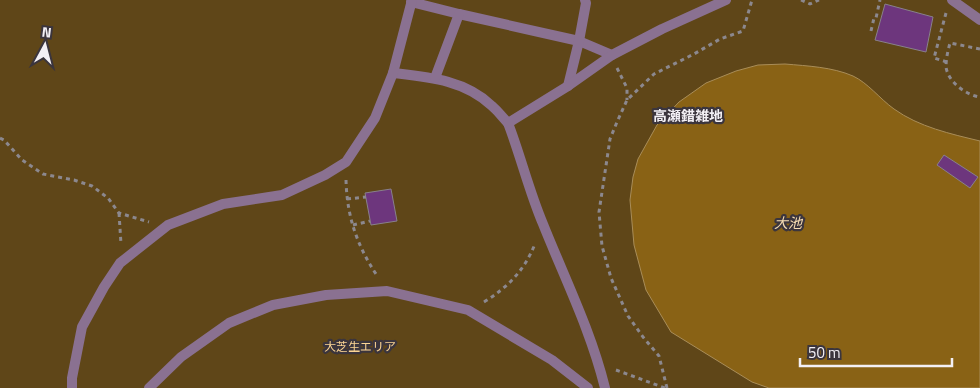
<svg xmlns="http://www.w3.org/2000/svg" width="980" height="388" font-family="'Titillium Web','Noto Sans JP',sans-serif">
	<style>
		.green { fill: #5f4618 }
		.water { fill: #896215; stroke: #a98d58 }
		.building { fill: #6d367d; stroke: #88818a }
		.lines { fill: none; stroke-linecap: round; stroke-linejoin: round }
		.path { stroke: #8c888e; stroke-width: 3; stroke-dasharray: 4 4; stroke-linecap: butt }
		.pedestrian { stroke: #8a7191; stroke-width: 10 }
		.labels { text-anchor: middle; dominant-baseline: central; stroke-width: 4.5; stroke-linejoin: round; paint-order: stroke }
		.park-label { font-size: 12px; fill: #fcd593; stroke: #3b353d }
		.neighbourhood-label { font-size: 14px; font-weight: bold; fill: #f3f0f5; stroke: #3b353d }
		.water-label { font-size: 14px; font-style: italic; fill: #f7ddb2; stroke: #3b353d }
	</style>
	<rect width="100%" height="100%" fill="#3b353d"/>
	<rect class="green" x="0" y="0" width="980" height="388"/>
	<path class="water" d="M785,64C808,66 832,67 853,76C868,83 880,99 894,109C919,127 951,134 980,141V388H769L752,382L671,332L646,290L634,245L630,200L633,177L638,159L657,125L679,102L706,83L736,71L758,65Z"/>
	<g class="building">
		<polygon points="885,4 933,17 926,52 875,40"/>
		<polygon points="944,155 978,177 970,188 937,165"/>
		<polygon points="391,189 397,221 371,225 365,193"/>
	</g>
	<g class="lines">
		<g class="path">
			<polyline points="801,0 810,4 819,0"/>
			<polyline points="946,13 934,58 947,62"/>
			<polyline points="871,31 874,18 876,18 880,0"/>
			<path d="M980,49L950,43C948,50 946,59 946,67C948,82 966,95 980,97"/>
			<polyline points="617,68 627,88 627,100"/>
			<polyline points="0,138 4,140 22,160 43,174 74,180 92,186 108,198 119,213 149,222"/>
			<path d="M346,180C347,217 357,246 378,277"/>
			<polyline points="347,199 366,197"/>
			<polyline points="119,213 121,244"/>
			<polyline points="353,225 370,221"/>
			<path d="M484,302C508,287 524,271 535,244"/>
			<polyline points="616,370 665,388"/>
			<polyline points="667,388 659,356 643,337 628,316 611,278 602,246 599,212 610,139 617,122 627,100 654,74 694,54 720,39 743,31 752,0"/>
		</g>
		<g class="pedestrian">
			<polyline points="952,0 980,20"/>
			<polyline points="411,2 459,14 579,41 612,55"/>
			<path d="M393,73C428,77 465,80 492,106C498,111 503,118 508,123"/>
			<polyline points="435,78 459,14"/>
			<polyline points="568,86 579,41 586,3 585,0"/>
			<polyline points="72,388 72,378 82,327 104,287 120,263 168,225 223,204 282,195 325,175 346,162 375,118 393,73 412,0"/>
			<polyline points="149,388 181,357 229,323 273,305 326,295 387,291 468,310 552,360 588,388"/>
			<path d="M605,388C591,331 565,279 543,224C529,191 521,157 508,123L568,86L612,55L662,29L726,0"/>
		</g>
	</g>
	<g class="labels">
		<g class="park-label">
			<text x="360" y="346">大芝生エリア</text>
		</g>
		<g class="neighbourhood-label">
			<text x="688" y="115">高瀬錯雑地</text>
		</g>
		<g class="water-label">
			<text x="788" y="222">大池</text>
		</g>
	</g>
	<g transform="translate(45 45) rotate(7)" stroke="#3b353d" stroke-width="4" paint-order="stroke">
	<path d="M0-4L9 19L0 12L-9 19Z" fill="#f3f0f5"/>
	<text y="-8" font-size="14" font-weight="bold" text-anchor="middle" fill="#f3f0f5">N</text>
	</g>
	<path d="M800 358v8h152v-8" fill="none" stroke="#f3f0f5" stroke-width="2.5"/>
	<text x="808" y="358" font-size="15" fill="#f3f0f5" stroke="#3b353d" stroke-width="4" paint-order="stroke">50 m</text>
</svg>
